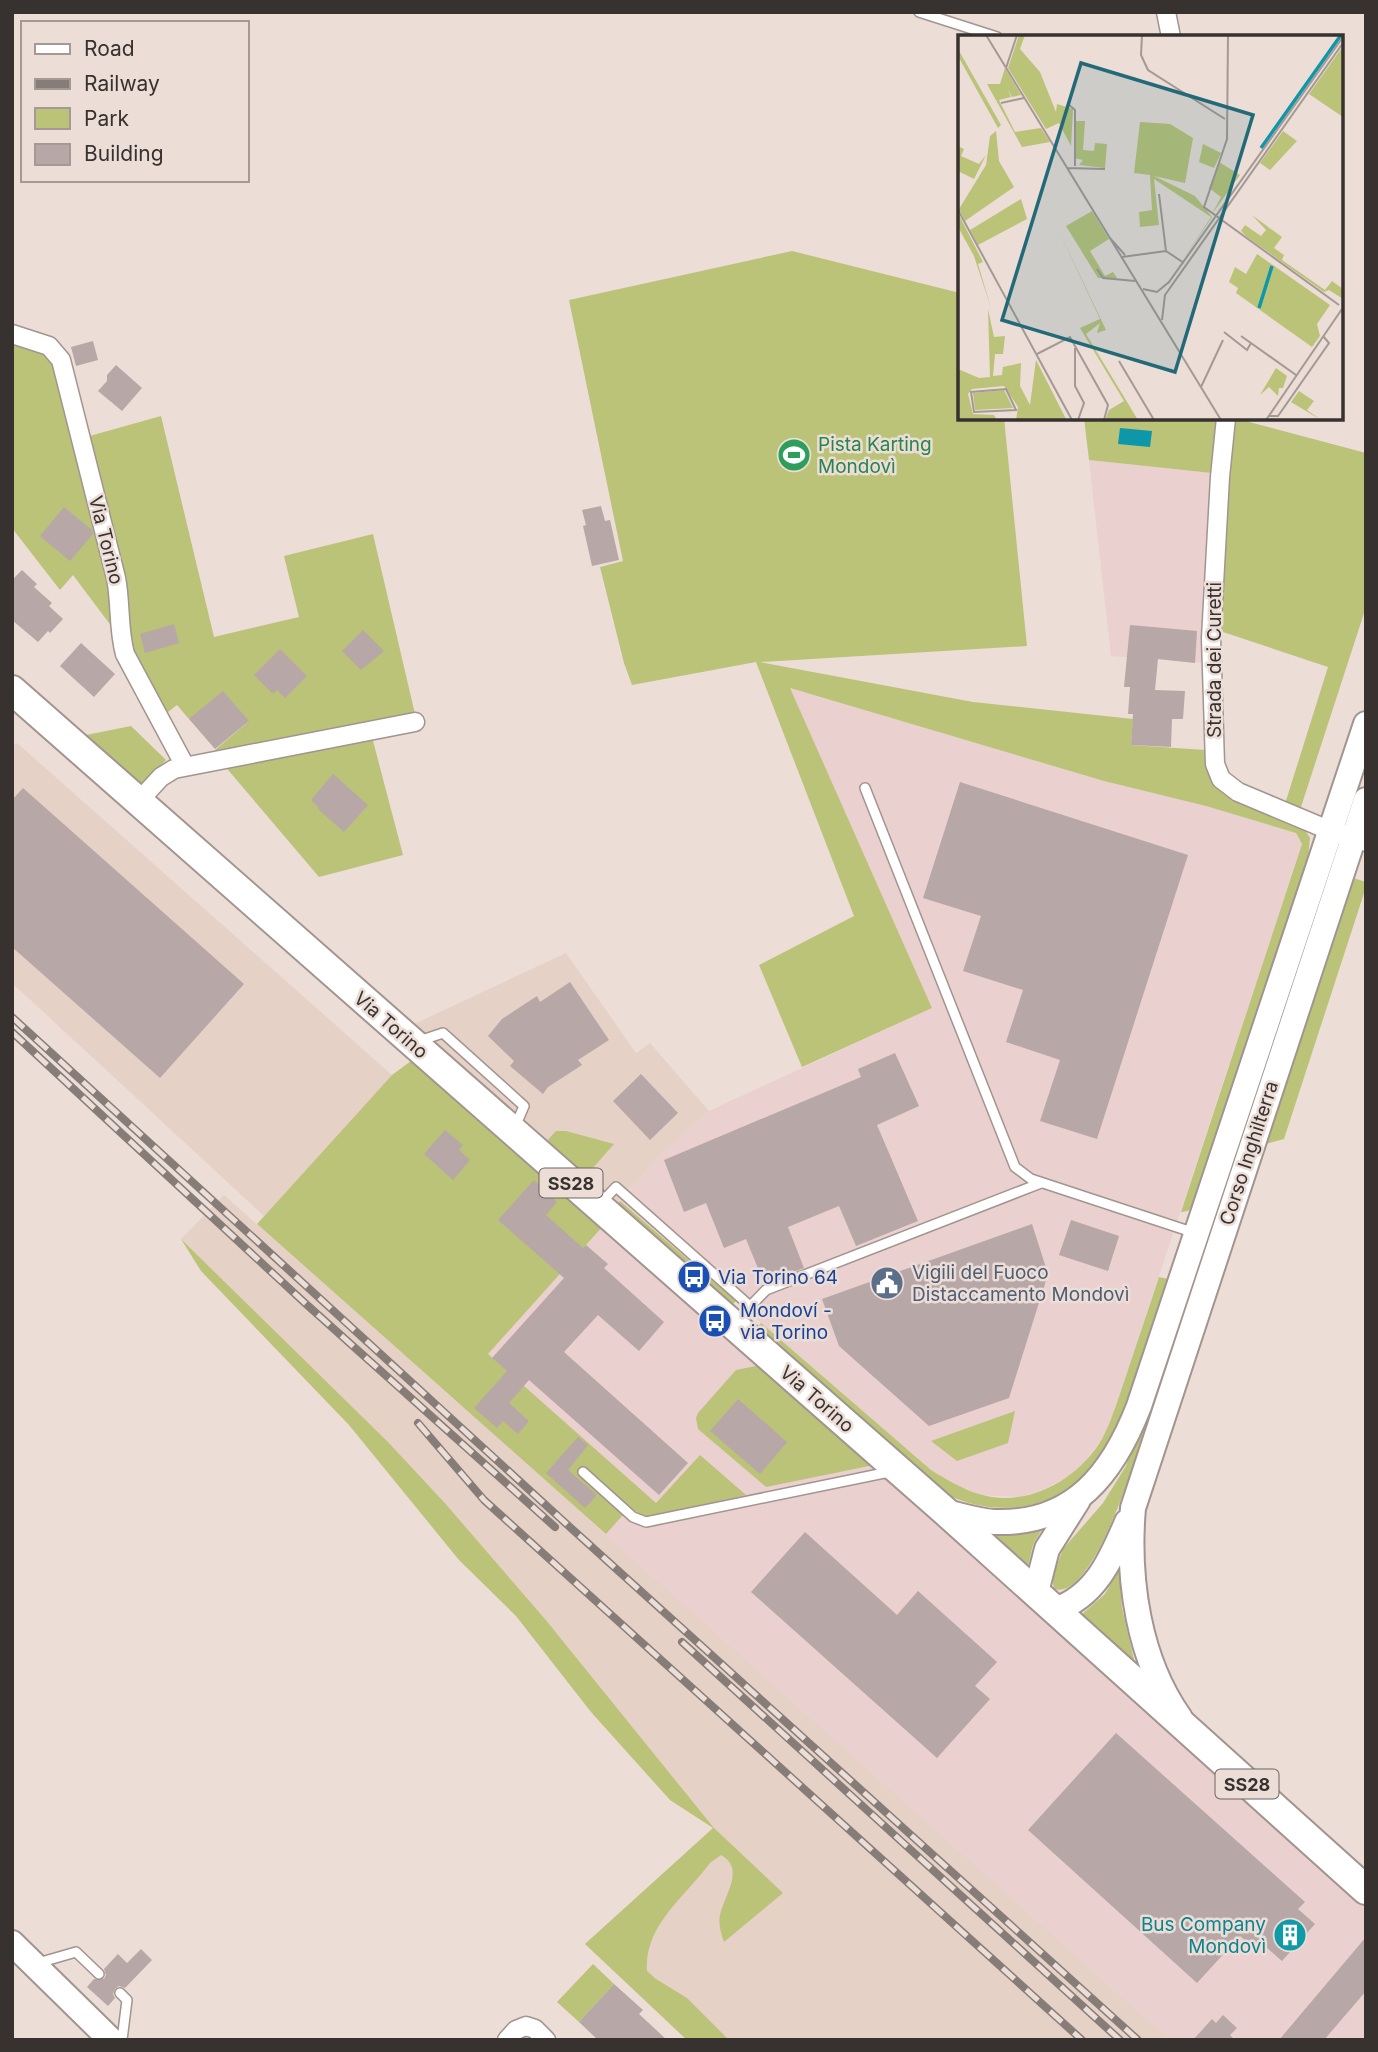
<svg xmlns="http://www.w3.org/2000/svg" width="1378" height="2052" font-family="Inter,sans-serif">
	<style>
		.built { fill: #e6d1c7 }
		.industrial { fill: #ead0cf }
		.green { fill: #bbc378 }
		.water { fill: #0e96a9 }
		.building { fill: #b7a7a6 }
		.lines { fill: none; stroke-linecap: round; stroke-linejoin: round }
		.lane-casing { stroke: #a2948e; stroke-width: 12 }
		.street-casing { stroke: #a2948e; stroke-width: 21 }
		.secondary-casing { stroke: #a2948e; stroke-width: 28 }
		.primary-casing { stroke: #a2948e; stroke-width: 32 }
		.lane { stroke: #fff; stroke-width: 9 }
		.street { stroke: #fff; stroke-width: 18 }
		.secondary { stroke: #fff; stroke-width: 24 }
		.primary { stroke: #fff; stroke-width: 28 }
		.rail-casing { stroke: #867d79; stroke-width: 8 }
		.rail { stroke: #ecddd7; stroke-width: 5; stroke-dasharray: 16; stroke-linecap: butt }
		.labels { text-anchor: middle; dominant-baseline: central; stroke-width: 5; stroke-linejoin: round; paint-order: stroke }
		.shield { fill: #ecddd7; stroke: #6d6561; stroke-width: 2 }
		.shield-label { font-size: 18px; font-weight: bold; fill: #37322f }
		.leisure-label { font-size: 19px; fill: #27864d; stroke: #ecddd7; text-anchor: start }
		.street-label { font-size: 19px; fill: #37322f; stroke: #ecddd7 }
		.service-label { font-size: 19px; fill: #4e5e75; stroke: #ecddd7; text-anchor: start }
		.transit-label { font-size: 19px; fill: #164399; stroke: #ecddd7; text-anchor: start }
		.culture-label { font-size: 19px; fill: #0d838f; stroke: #ecddd7; text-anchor: end }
		.inset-river { fill: none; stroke: #0e96a9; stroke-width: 3.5 }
		.inset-road { fill: none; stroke: #a49994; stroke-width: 2 }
		.view { fill: #236a78; fill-opacity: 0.15; stroke: #236a78; stroke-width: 3.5 }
		.inset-edge { fill: none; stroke: #37322f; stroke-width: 3.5 }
	</style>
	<rect width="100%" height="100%" fill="#ecddd7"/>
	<g class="built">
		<polygon points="17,743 392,1075 264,1216 12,983 12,746"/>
		<polygon points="566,953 636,1053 650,1043 709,1111 662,1153 615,1206 412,1025"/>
		<polygon points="224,1195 634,1559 1170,2040 687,2040 585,1944 714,1828 545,1619 444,1502 388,1442 181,1239"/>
	</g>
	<g class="industrial">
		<polygon points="1089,460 1212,473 1204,663 1111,656"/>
		<polygon points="789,688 1104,781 1206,806 1296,833 1302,844 1112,1418 1103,1437 1082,1465 1070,1476 1038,1492 1017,1497 981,1495 963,1488 931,1470 620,1201 662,1153 709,1111 932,1008"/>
		<polygon points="604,1225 1366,1905 1366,2040 1170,2040 450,1396"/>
	</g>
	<g class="green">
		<polygon points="792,251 960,293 960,418 1004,418 1027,646 760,662 973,702 1133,719 1131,745 1205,750 1209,766 1303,827 1310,838 1308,858 1193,1206 1188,1211 1181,1212 1302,844 1296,833 1206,806 1104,781 790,688 932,1008 802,1067 759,965 854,916 756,662 632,685 624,663 600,567 623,561 569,300"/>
		<polygon points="12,340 44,351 54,364 110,578 115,631 73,575 60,590 12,528"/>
		<polygon points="161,416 214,637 299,617 284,556 373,534 415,714 219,754 215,750 248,722 234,704 189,719 177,705 164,715 134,663 86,437"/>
		<polygon points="1084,418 1218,418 1212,473 1089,460"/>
		<polygon points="1234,418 1366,453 1366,607 1300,810 1285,804 1328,667 1220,631 1228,478"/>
		<polygon points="131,726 166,760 142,786 86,735"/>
		<polygon points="372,737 403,855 319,877 223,764"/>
		<polygon points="1350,877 1366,882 1366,887 1284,1139 1262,1145"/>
		<polygon points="415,1058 604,1225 488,1354 656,1503 700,1455 746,1495 649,1516 643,1516 630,1507 606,1534 257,1224 392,1075"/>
		<polygon points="556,1131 566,1131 614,1144 584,1178 545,1143"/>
		<polygon points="620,1201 736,1301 731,1306 615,1206"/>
		<path d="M181,1239L388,1442L444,1502L545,1619L714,1828L783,1893L724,1942C721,1933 718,1924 720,1915C724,1895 746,1869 721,1855L710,1863C685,1897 644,1925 647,1971L656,1979L687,1998L729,2040H687L585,1944L713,1828L670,1800L591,1712L516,1616L459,1560L349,1425L201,1271Z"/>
		<path d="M1159,1277L1168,1279C1157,1310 1147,1341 1137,1371C1117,1429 1099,1486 1034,1504C1003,1512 973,1507 945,1494L756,1329L761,1323L931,1470C946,1479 962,1489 979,1494C1026,1509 1078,1480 1102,1439C1112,1420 1118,1399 1125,1379C1136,1345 1148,1311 1159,1277Z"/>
		<path d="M1192,1288L1193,1290C1172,1355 1152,1421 1127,1484C1116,1512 1105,1542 1088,1567C1080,1578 1069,1593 1054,1589L1052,1578L1063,1549L1103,1503L1126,1466L1189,1289Z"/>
		<polygon points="761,1365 874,1465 766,1487 698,1429 696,1418 698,1413 736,1370"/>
		<polygon points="1015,1411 1008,1443 957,1461 931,1441"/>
		<polygon points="1043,1527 1033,1545 1028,1565 990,1532 1015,1533"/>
		<polygon points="1119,1570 1122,1608 1135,1664 1081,1615 1105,1594"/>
		<polygon points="593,1964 614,1984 579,2022 557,2002"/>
	</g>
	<polygon class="water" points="1120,428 1152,431 1150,447 1118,444"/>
	<g class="building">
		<polygon points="93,341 98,360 76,366 71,347"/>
		<polygon points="116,365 142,388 122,411 98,391 107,381 107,375"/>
		<polygon points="601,506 605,521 610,520 619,560 592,566 583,526 586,525 582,510"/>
		<polygon points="64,507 92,530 93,534 70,561 40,536"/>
		<polygon points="22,570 37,584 34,587 52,603 49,606 63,619 50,633 48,631 38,642 12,620 12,580"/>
		<polygon points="174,624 179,643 145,653 140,634"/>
		<polygon points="1130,625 1197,631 1195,663 1158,659 1155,690 1185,691 1183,719 1172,719 1171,747 1131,745 1133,714 1128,714 1130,687 1124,687"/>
		<polygon points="363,630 384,651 361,670 342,651"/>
		<polygon points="81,643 115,674 94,697 60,666"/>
		<polygon points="280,649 307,676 285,698 277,690 273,694 254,675"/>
		<polygon points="223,691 249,721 215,749 189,719"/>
		<polygon points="333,774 368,805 344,832 318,809 319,808 311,800"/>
		<polygon points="960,782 1188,855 1097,1139 1040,1121 1060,1060 1006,1042 1023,990 963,971 981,916 923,898"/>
		<polygon points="23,788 244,984 160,1078 12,947 12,800"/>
		<polygon points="570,982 609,1040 578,1060 582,1065 548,1087 543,1094 510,1066 514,1061 488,1036 502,1019 537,996 540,1002"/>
		<polygon points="895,1053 919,1106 877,1125 918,1221 856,1246 839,1206 788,1227 804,1268 764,1283 746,1239 724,1248 706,1203 684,1212 664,1160 861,1077 858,1069"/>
		<polygon points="641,1074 678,1113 650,1140 613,1101"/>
		<polygon points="445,1130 463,1145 459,1150 470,1160 453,1180 424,1154"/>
		<polygon points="534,1180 557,1202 546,1215 583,1248 586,1245 608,1264 604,1268 664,1322 639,1351 598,1315 564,1352 688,1463 659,1495 529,1380 509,1403 529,1421 518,1434 503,1421 497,1428 474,1408 507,1371 492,1358 564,1278 498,1220"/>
		<polygon points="1071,1220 1119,1236 1108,1271 1059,1255"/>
		<polygon points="1032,1224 1048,1274 1009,1398 929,1426 839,1346 822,1299"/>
		<polygon points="738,1399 787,1442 760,1474 710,1431"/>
		<polygon points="578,1437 588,1445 568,1470 597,1495 585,1508 546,1473"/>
		<polygon points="805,1532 897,1615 918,1591 997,1662 975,1686 990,1699 937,1758 751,1592"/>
		<polygon points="1116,1733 1305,1902 1298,1909 1315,1924 1282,1961 1265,1946 1259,1952 1240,1936 1197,1983 1028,1830"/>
		<polygon points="1366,1937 1366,1991 1324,2040 1279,2040"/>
		<polygon points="141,1949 152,1960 125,1988 119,1986 115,1989 113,1994 115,1998 108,2006 87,1987 94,1979 104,1979 106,1975 104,1969 118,1954 127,1963"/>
		<polygon points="614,1984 643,2010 639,2014 667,2040 598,2040 579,2022"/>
		<polygon points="1223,2015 1237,2028 1230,2035 1235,2040 1193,2040 1212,2019 1216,2023"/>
	</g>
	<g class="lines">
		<defs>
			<g id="lane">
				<polyline points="919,12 997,37"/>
				<polyline points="865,788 1015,1167 1031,1179 1195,1233"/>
				<polyline points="419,1041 443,1033 524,1106 515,1127"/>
				<polyline points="601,1203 616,1187 750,1306"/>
				<polyline points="736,1321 766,1290 1041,1183"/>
				<polyline points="583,1472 633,1517 646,1522 894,1471"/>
				<polyline points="38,1963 76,1952 99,1974"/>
				<polyline points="120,1993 127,2000 122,2040"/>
			</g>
			<g id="street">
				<polyline points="1166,12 1171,37"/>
				<path d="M12,334L49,346L61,360L116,578C121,603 118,629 125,654L185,766"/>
				<polyline points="1226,418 1220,477 1211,638 1215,764 1221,779 1238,792 1331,831 1366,842"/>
				<polyline points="138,802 161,777 174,769 415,722"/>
				<polyline points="507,2040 516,2030 526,2026 535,2029 546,2040"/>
			</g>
			<g id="secondary">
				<path d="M946,1512C962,1516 978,1521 994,1522C1074,1525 1113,1473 1139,1406L1366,724"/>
				<polyline points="1036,1592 1047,1549 1078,1500"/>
				<path d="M1055,1610C1096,1596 1111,1559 1127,1522"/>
				<path d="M1180,1718C1138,1659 1127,1578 1133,1508L1366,800"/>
				<polyline points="12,1943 111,2040"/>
			</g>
			<polyline id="primary" points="12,690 946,1512 1366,1890"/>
		</defs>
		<use href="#lane" class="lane-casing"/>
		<use href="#street" class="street-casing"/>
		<use href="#secondary" class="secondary-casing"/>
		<use href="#primary" class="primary-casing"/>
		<use href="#lane" class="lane"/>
		<use href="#street" class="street"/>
		<use href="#secondary" class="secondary"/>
		<use href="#primary" class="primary"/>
		<defs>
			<g id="rail">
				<polyline points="12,1017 572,1529 1138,2040"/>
				<polyline points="12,1032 306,1304 555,1527"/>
				<polyline points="418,1423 484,1500 1082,2040"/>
				<polyline points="682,1642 1120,2040"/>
			</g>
		</defs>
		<use href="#rail" class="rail-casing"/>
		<use href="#rail" class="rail"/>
	</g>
	<defs>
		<symbol id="stadium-disc" viewBox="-11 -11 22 22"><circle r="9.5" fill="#2e9e5b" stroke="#ecddd7"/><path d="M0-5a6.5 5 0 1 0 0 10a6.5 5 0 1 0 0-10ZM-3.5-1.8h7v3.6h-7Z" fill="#fff"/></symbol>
		<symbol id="bus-disc" viewBox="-11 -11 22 22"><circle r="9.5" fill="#1a4fb4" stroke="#ecddd7"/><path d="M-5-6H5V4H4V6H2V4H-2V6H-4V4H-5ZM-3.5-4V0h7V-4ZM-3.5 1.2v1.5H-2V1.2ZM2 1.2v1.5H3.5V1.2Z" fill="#fff"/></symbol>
		<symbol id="civic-disc" viewBox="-11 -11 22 22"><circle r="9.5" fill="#5c6f8a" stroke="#ecddd7"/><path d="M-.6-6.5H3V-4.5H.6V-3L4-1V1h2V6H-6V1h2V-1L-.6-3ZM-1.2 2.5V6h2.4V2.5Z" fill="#fff"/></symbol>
		<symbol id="building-disc" viewBox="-11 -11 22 22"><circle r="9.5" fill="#0f9aa8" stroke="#ecddd7"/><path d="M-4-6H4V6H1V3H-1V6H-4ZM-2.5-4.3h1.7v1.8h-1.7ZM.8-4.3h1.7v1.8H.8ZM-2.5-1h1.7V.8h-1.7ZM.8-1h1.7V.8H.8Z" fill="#fff"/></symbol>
	</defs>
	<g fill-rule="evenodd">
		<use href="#stadium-disc" x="775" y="436" width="38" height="38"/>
		<use href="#bus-disc" x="675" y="1258" width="38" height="38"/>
		<use href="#civic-disc" x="868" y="1264" width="38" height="38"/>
		<use href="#bus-disc" x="696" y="1302" width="38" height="38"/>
		<use href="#building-disc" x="1271" y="1916" width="38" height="38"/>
	</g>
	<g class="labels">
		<g class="shield">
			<rect x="539.5" y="1168.5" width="63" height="29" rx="5"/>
			<rect x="1215.5" y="1769.5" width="63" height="29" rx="5"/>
		</g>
		<g class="shield-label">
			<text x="571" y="1183">SS28</text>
			<text x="1247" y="1784">SS28</text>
		</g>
		<g class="leisure-label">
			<text x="818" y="444">Pista Karting<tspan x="818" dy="22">Mondovì</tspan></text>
		</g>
		<g class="street-label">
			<text transform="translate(106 540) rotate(76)">Via Torino</text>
			<text transform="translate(1214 660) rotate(-90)">Strada dei Curetti</text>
			<text transform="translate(391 1025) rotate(41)">Via Torino</text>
			<text transform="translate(1249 1153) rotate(-72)">Corso Inghilterra</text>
			<text transform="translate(817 1399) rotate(41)">Via Torino</text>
		</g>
		<g class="service-label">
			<text x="912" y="1272">Vigili del Fuoco<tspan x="912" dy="22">Distaccamento Mondovì</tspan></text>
		</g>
		<g class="transit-label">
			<text x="718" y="1277">Via Torino 64</text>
			<text x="740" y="1310">Mondoví -<tspan x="740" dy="22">via Torino</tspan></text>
		</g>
		<g class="culture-label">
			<text x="1266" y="1924">Bus Company<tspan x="1266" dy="22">Mondovì</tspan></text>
		</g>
	</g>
	<g transform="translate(958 35)">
		<rect width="385" height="385" fill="#ecddd7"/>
		<path d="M61,0H67L62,14L82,37L98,77L99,69L115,74L113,111L101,88L88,94L50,33ZM385,11V82L351,59ZM0,14L43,90L40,93L0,21ZM47,33L63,60L54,62L50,54L53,62L41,65L57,97L83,93L92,107L64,112L29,49H42ZM117,86H127L125,115L136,116L137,108L149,109L147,133L121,130L125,125L116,123ZM182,87L212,89L235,103L227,148L196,141L237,161L254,182L225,225L253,182L196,144L201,190L182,192L181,177L194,175L192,140L176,138ZM38,96L41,126L56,152L7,186L1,174L28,130L32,101ZM325,96L339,106L312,135L302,128ZM245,109L263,118L256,133L241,127ZM0,111L6,114L3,121L21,129L28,120L16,144L0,136ZM261,127L282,140L254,179L263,162L251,153ZM63,164L69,184L20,210L12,195ZM134,176L151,204L132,216L147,241L155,237L159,243H140L108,191ZM0,178L25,227L20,229L33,273L16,221L0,192ZM294,180L324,202L316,213L326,220L324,225L367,255L374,246L385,254V264L371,255L366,257L289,202L283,196L287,190L303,201L308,195ZM98,190L148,295L139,298L142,288L128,299L180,385H147L151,375L166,366L122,293L142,284ZM299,219L372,270L359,289L362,301L354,312L278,258L280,253L271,247L277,232L288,239ZM30,274L36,302L47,301L45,319H37L35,341L44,340L45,332L63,328L62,351L72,370L78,325L108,384L58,385L60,372L46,351L14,354L10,359L15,379L36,380L39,385H0V334L21,343L32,342ZM318,333L329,341L325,353H321L320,361L311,352L302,360ZM46,355L55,373L17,375L15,358ZM341,356L356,366L349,375L363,385L333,367Z" fill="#bbc378"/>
		<path class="inset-river" d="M303,113L383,0M301,273L314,231"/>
		<path class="inset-road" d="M28,0L263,385M184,0L183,20L190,35L267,84M270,0L269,104L246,172L381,270M48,33L59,0M43,68L66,63M110,69L117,75V131M109,133L147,134M201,159L208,216M0,175L114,385M151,202L167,220M208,216L226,228M164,222L208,216M139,234L145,243L177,246M185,254L199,257L211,247L385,2M204,285L207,260L385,8M266,297L289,315L293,308M283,301L338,340M117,313V351L126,368L120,385M79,319L112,302L150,370L146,385M161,326L196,385M243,352L265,305M48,354L58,375L16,377L13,357ZM311,381H320L371,308L365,301M308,385L384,274"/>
		<path class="view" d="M123,28L295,80L217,337L44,285Z"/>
		<rect width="385" height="385" class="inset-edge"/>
	</g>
	<rect width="1378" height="2052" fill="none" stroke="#37322f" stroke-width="28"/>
	<rect x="21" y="21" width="228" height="161" fill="#ecddd7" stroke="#a49994" stroke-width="2"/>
	<rect x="35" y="44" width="35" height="10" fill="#ffffff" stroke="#a49994" stroke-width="2"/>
	<text x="84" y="56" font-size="21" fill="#37322f">Road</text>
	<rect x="35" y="79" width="35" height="10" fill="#867d79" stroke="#a49994" stroke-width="2"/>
	<text x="84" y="91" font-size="21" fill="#37322f">Railway</text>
	<rect x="35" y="108" width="35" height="21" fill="#bbc378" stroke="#a49994" stroke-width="2"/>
	<text x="84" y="126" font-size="21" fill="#37322f">Park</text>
	<rect x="35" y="144" width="35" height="21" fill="#b7a7a6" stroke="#a49994" stroke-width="2"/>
	<text x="84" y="161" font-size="21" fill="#37322f">Building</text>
</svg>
